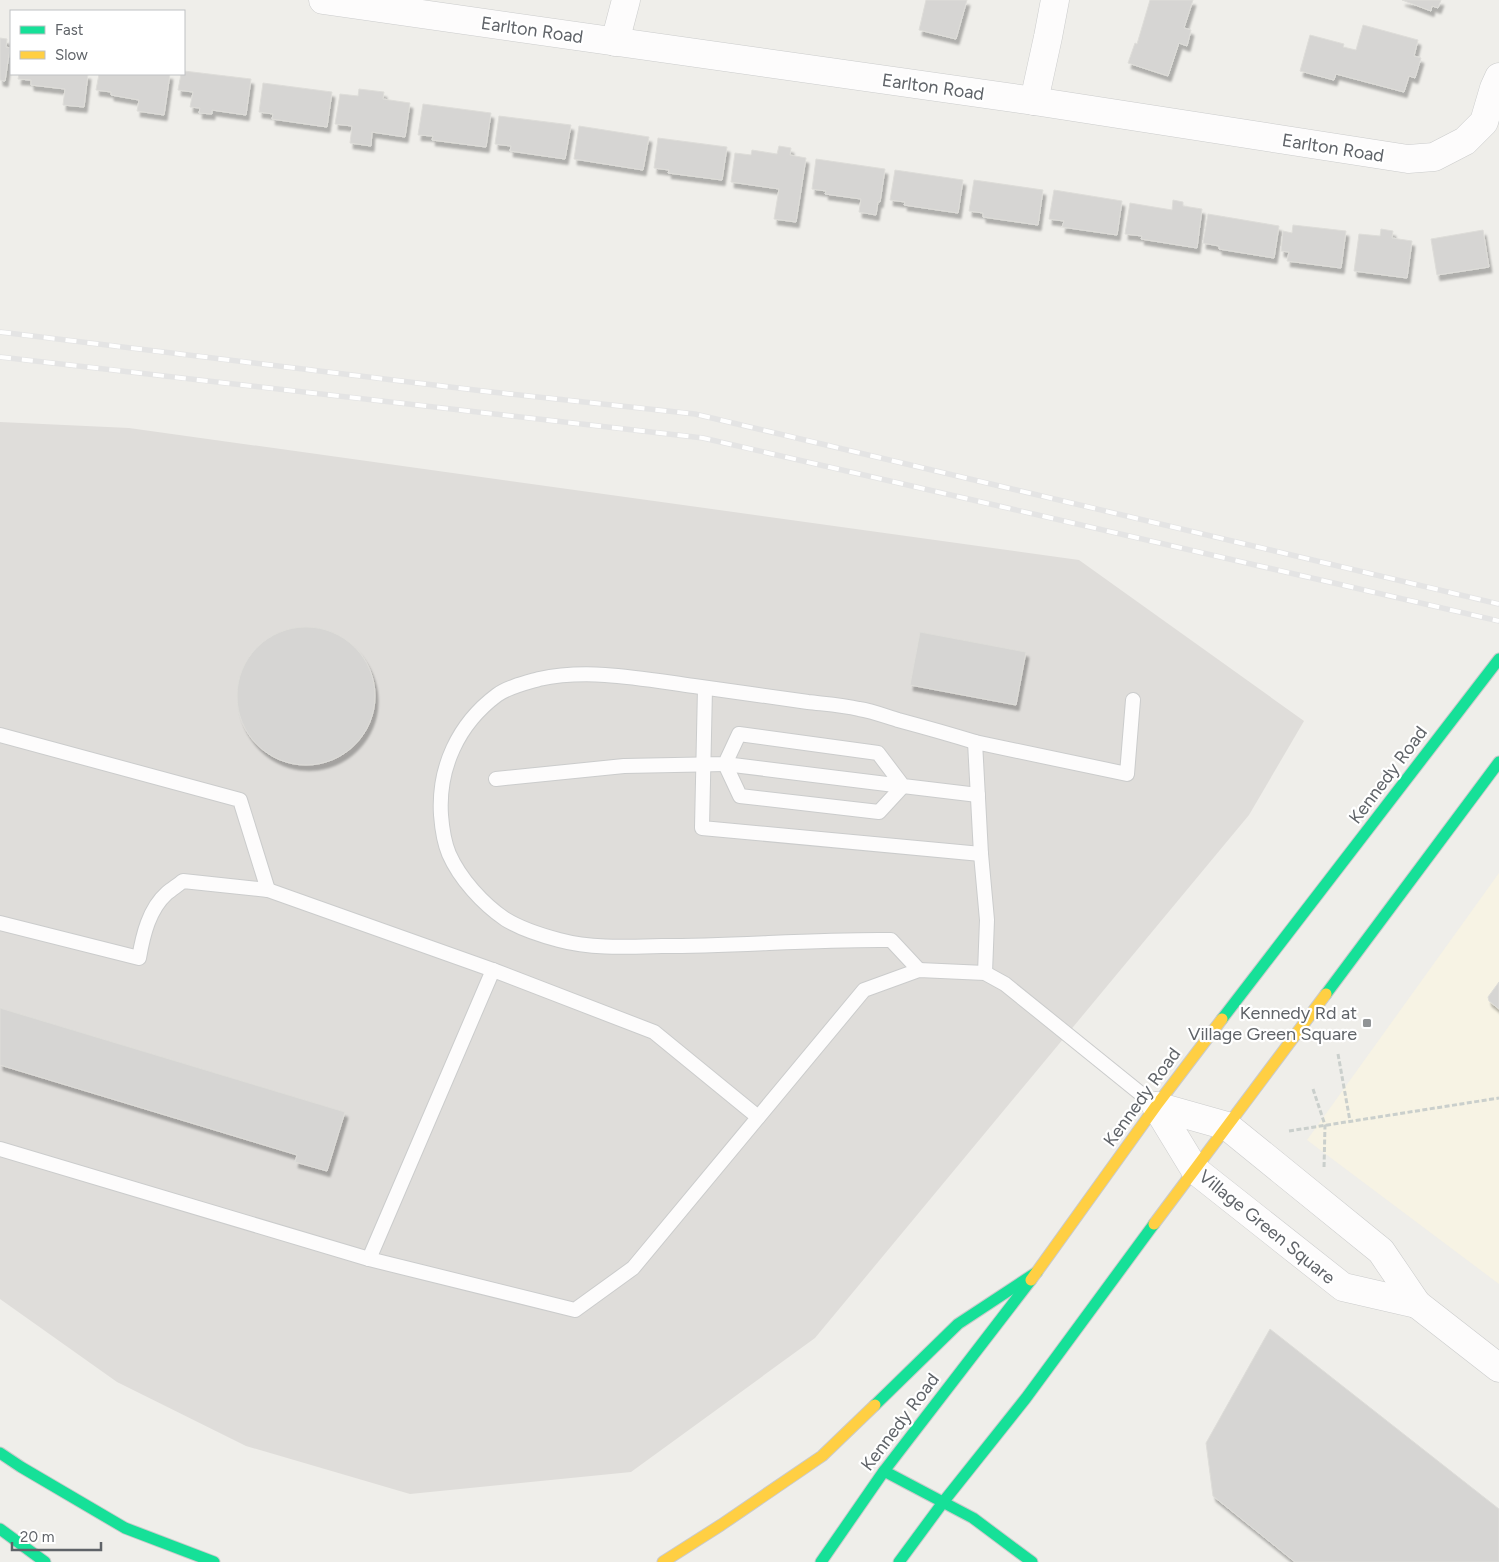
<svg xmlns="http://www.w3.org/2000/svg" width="1499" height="1562" font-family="Figtree,sans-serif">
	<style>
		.commercial { fill: #f7f3e4 }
		.industrial { fill: #dfddda }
		.building { fill: #d6d5d3; stroke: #deddd9; filter: url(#shadow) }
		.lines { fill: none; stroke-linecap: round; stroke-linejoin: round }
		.lane-casing { stroke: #cbcccc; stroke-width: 16 }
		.street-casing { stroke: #cbcccc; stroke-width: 29 }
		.fast-casing { stroke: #cacacb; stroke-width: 13 }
		.slow-casing { stroke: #cacacb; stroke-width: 13 }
		.path { stroke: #cacfcc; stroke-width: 3; stroke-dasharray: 5 2.5; stroke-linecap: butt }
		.lane { stroke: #fdfcfc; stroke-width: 14 }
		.street { stroke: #fdfcfc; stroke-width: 28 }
		.fast { stroke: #16e098; stroke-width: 11 }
		.slow { stroke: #ffcf43; stroke-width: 11 }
		.rail-casing { stroke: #e4e4e4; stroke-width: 5.5 }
		.rail { stroke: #fff; stroke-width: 4; stroke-dasharray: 11; stroke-linecap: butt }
		.poi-dot { fill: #919496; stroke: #fff; stroke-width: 2 }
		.labels { text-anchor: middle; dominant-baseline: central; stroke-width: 4.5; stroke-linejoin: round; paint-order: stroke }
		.street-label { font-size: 18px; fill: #5f6368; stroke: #fff }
		.poi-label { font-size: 18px; fill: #5f6368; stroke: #fff; text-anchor: end }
	</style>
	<defs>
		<filter id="shadow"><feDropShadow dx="3" dy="5.5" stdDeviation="1" flood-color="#0004"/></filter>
	</defs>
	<rect width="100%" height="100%" fill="#efeeea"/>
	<polygon class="commercial" points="1499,873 1499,1284 1307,1140"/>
	<polygon class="industrial" points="0,422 129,428 1079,560 1304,721 1249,815 815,1338 631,1472 410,1494 246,1446 117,1382 0,1299"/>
	<g class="building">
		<polygon points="926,0 967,0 956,39 919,30"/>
		<polygon points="1150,0 1193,0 1184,28 1191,30 1187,46 1179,43 1168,76 1128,63 1135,43 1137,44"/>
		<polygon points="1402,0 1441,0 1438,8 1432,6 1431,11"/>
		<polygon points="1363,25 1418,40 1414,56 1421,58 1415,78 1409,76 1404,92 1336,74 1334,80 1300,71 1310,35 1344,44 1343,47 1356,50"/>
		<polygon points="0,38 7,39 6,47 10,48 5,81 0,80"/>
		<polygon points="184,71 251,79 246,115 212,110 212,114 199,113 200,108 190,107 193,92 178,90 181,74 184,74"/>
		<polygon points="19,74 88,74 84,107 63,105 65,89 31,85 31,80 18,79"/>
		<polygon points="99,74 170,74 164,115 137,111 139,100 111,95 111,92 96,90"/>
		<polygon points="263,83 332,92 327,127 272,119 273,114 259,112"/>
		<polygon points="359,89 384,92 383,99 410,103 405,137 372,132 371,146 350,143 352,126 335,124 340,94 358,96"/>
		<polygon points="423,104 491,113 486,147 432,140 433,136 418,135"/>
		<polygon points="499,116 571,125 565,159 510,151 511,146 495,144"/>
		<polygon points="579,126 649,137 643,170 574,159"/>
		<polygon points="658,138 727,147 722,180 668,173 669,170 654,168"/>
		<polygon points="779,146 791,148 790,155 806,158 796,222 774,219 779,189 731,182 735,153 751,155 752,150 777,154"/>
		<polygon points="816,159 885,169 880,202 878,202 876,215 859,212 861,199 825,194 826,191 812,189"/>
		<polygon points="895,170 963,180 958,213 904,205 905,202 890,200"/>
		<polygon points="974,180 1043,190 1038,225 983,217 983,213 969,211"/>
		<polygon points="1054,190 1122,201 1117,235 1062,227 1064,221 1049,219"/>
		<polygon points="1173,200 1183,202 1183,206 1202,209 1197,248 1141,239 1142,236 1125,234 1130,203 1172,210"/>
		<polygon points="1208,214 1279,226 1274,258 1219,249 1219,246 1203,243"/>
		<polygon points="1293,225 1346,231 1341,268 1287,261 1289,252 1281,251 1283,231 1292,233"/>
		<polygon points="1381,229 1393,231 1392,238 1412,241 1407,278 1354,271 1359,234 1380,236"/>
		<polygon points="1483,230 1489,267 1437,275 1431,239"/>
		<circle cx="306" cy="696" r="69"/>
		<polygon points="920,632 1026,652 1016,705 910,685"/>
		<polygon points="1499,982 1499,1009 1489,1001 1488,997"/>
		<polygon points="0,1008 345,1112 327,1171 295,1162 297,1155 0,1065"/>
		<polygon points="1270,1329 1499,1509 1499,1562 1295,1562 1213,1496 1206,1443"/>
	</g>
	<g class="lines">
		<defs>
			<g id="lane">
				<polyline points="705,688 702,828 981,854"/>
				<polyline points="0,735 240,800 268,890"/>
				<polyline points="725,764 740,796 879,812 903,786"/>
				<polyline points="725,764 903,786"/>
				<polyline points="496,779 624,766 725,764 739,734 878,753 903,786 978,795"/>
				<path d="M0,923L139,958C143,935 149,909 167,893C172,889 178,885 183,881L268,890L493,970L654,1032L758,1117"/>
				<polyline points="493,970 369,1259 575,1310 633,1268 864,990 919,970 985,973 1005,984 1156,1106"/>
				<path d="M919,970L891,940C815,939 738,946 662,946C627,947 592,949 559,940C540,935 521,929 505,919C483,904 460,879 449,854C444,842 442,828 441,815C438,768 458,724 497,695C508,687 525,683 539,679C590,668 643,679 694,686C732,691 770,697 808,702C825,704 842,705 859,709C872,711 885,716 898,720C924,727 949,734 975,742"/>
				<polyline points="985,973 987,920 981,854 975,742 1127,774 1133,700"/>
				<polyline points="0,1149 369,1259"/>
			</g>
			<g id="street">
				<polyline points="323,0 1034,101 1408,159 1434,157 1465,141 1484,122 1494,88 1499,77"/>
				<polyline points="615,42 626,0"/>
				<polyline points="1034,101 1048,37 1055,0"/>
				<polyline points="1156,1106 1227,1126 1381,1251 1417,1304 1499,1368"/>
				<polyline points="1156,1106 1195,1170 1343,1287 1417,1304"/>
			</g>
			<g id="fast">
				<polyline points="1326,994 1499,762"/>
				<polyline points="1222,1019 1499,659"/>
				<polyline points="875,1405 958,1324 1037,1272"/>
				<polyline points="0,1453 21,1467 125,1528 214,1562"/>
				<polyline points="884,1471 973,1518 1032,1562"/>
				<polyline points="0,1529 45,1562"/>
				<polyline points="821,1562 884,1471 1031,1280"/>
				<polyline points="899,1562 944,1501 1026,1398 1154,1224"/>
			</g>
			<g id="slow">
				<polyline points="1154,1224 1326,994"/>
				<polyline points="1031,1280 1156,1106 1222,1019"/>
				<polyline points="663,1562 721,1525 822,1456 875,1405"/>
			</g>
		</defs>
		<use href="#lane" class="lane-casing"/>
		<use href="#street" class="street-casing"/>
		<use href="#fast" class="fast-casing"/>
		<use href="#slow" class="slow-casing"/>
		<g class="path">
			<polyline points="1338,1054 1350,1121"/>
			<polyline points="1313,1089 1325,1125 1324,1169"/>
			<polyline points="1289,1131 1499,1098"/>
		</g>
		<use href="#lane" class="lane"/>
		<use href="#street" class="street"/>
		<use href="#fast" class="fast"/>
		<use href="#slow" class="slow"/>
		<defs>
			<g id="rail">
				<polyline points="0,332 483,391 695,414 1499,604"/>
				<polyline points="0,357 703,438 1499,621"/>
			</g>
		</defs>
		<use href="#rail" class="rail-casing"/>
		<use href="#rail" class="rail"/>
	</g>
	<rect class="poi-dot" x="1362" y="1018" width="10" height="10" rx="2.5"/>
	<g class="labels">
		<g class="street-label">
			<text transform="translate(532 30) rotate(8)">Earlton Road</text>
			<text transform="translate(933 87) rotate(8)">Earlton Road</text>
			<text transform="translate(1333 148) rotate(9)">Earlton Road</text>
			<text transform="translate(1388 775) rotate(-53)">Kennedy Road</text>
			<text transform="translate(1142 1097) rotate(-54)">Kennedy Road</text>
			<text transform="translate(1267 1227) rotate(39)">Village Green Square</text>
			<text transform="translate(900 1422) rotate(-53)">Kennedy Road</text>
		</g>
		<g class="poi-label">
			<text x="1357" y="1013">Kennedy Rd at<tspan x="1357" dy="21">Village Green Square</tspan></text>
		</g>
	</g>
	<rect x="10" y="10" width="175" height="65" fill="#ffffff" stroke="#bfc1c3"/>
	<rect x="20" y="26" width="25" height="8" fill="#16e098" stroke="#bfc1c3"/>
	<text x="55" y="35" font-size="15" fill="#5f6368">Fast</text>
	<rect x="20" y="51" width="25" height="8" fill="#ffcf43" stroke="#bfc1c3"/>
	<text x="55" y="60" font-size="15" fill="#5f6368">Slow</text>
	<path d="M12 1542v8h89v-8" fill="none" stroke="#5f6368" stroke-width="2.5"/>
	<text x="20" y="1542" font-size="15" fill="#5f6368" stroke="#ffffff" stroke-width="4" paint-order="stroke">20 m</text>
</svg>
